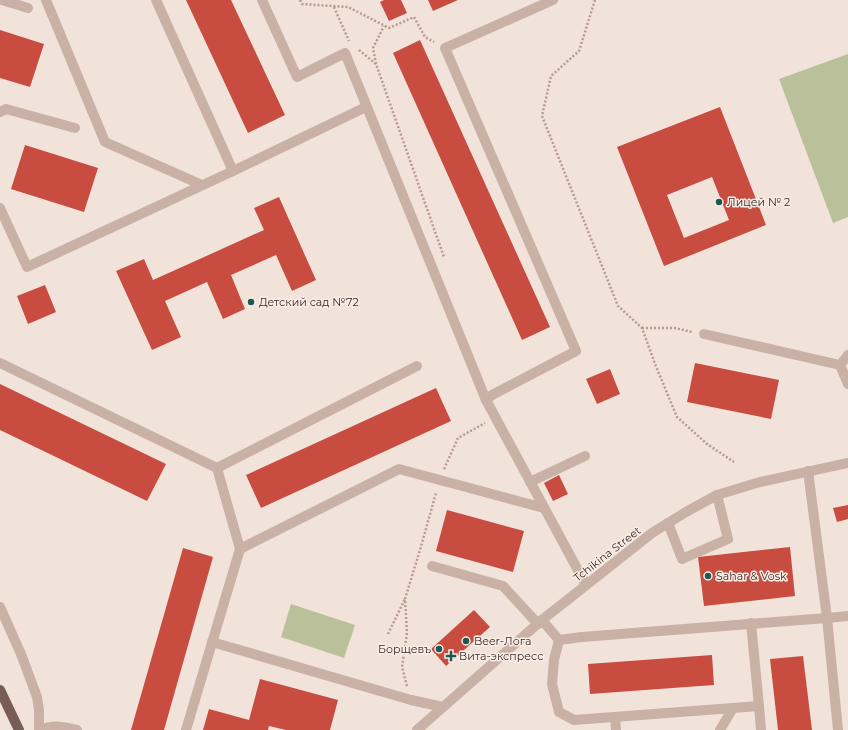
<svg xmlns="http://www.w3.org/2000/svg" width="848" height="730" font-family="Montserrat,sans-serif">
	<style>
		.green { fill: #bac19a }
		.building { fill: #c94c41; fill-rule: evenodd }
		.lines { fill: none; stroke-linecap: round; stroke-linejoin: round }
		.path { stroke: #b69a90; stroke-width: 2.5; stroke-dasharray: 2 2; stroke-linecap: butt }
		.service { stroke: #cab1a6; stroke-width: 10 }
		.minor { stroke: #cab1a6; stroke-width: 10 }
		.tertiary { stroke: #cab1a6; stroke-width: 10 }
		.primary { stroke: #785d57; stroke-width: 10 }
		.poi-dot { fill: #1c5853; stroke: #faeee6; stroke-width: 1.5 }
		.labels { text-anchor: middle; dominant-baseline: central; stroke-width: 3; stroke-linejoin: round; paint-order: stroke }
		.poi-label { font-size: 11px; fill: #362927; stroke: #faeee6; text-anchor: start }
		.street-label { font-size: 11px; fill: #362927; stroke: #faeee6 }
	</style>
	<rect width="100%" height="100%" fill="#f2e3da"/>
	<g class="green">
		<polygon points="848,54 848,217 833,223 779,79"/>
		<polygon points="291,604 355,625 344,658 281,637"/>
	</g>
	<g class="building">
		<polygon points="186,0 231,0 285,115 248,133"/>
		<polygon points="384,0 401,0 407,13 389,21 380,2"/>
		<polygon points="428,0 458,0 433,11"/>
		<polygon points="0,30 44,44 30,87 0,78"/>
		<polygon points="420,40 550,327 522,340 393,53"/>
		<path d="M720,107L766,225L664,266L617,147ZM712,177L729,220L684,238L667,195Z"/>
		<polygon points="25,145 98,168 84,212 11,189"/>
		<polygon points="279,197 316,280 292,291 276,255 231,275 245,309 223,319 207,282 165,301 181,337 152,350 116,271 144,259 153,280 264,230 254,208"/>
		<polygon points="45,285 56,312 28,324 17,296"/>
		<polygon points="695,363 779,380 771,419 687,402"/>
		<polygon points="610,369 620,394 597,404 586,379"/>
		<polygon points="0,384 166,464 147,501 0,430"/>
		<polygon points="436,388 451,421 261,508 246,475"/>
		<polygon points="559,475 568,494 553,501 544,483"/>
		<polygon points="848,505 848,519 837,522 833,508"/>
		<polygon points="447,510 524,531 513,572 436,551"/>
		<polygon points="790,547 795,596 704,606 698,557"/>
		<polygon points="183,548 213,557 164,730 131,730"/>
		<polygon points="474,610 490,627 446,666 431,649"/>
		<polygon points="712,655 714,685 590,694 588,664"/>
		<polygon points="803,656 812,730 778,730 770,659"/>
		<polygon points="260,679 338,700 330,730 286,730 269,726 268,730 203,730 209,709 249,720"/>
	</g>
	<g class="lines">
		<g class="path">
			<polyline points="300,0 302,4 348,7 389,28 414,17 425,37 434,42"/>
			<polyline points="595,0 579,51 551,76 542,116 618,306 642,328 655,364 677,417 707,444 734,462"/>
			<polyline points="334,7 349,41"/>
			<polyline points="359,50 376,64 444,257"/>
			<polyline points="376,64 373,48 384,26"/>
			<polyline points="642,328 675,328 692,332"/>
			<polyline points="444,469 458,438 485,423"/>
			<polyline points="388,634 405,599"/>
			<polyline points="407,686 402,667 407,633 405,599 420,550 436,493"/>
		</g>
		<g class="service">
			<polyline points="2,0 28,8"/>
			<polyline points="46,0 105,142 202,185"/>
			<polyline points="156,0 233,171"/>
			<polyline points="262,0 297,77 345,53 486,400"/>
			<polyline points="553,0 445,48 576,351 492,395 486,400 586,585"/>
			<polyline points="0,112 6,109 75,128"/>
			<polyline points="0,208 27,267 233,171 366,107"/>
			<polyline points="704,334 840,365"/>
			<polyline points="848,355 840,365 848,384"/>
			<polyline points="0,363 217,468 417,366"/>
			<polyline points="217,468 240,549"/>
			<polyline points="530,482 585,456"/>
			<polyline points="668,523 682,559 728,539 717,495"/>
			<polyline points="432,566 503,586 538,624"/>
			<polyline points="542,620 559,640 582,637 827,618 808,471"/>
			<polyline points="559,640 554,660 552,684 559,712 574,720 733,708 759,706 751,623"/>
			<polyline points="212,642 411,700 443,707"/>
			<polyline points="759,706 761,730"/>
			<polyline points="615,717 616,730"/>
			<path d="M40,730C54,724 63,727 77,730"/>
			<polyline points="186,730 240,549 399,469 544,508"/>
			<polyline points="720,730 733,708"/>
		</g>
		<g class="minor">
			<polyline points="0,607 21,654 37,697 39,710 39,730"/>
			<polyline points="838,730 827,618 848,616"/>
		</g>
		<polyline class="tertiary" points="417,730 542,620 652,533 686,512 717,495 760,482 848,463"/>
		<polyline class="primary" points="0,690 19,730"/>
	</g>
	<g class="poi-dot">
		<circle cx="719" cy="202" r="4"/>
		<circle cx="251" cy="302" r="4"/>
		<circle cx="708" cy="576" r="4"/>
		<circle cx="466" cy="641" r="4"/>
		<circle cx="439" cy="649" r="4"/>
		<path d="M449 650h4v4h4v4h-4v4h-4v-4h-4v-4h4z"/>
	</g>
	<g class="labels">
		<g class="poi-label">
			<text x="727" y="202">Лицей № 2</text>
			<text x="259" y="302">Детский сад №72</text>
			<text x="716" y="576">Sahar &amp; Vosk</text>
			<text x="474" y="641">Beer-Лога</text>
			<text x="431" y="649" text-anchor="end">Борщевъ</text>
			<text x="459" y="656">Вита-экспресс</text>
		</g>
		<g class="street-label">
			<text transform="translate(607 554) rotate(-38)">Tchikina Street</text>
		</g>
	</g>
</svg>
